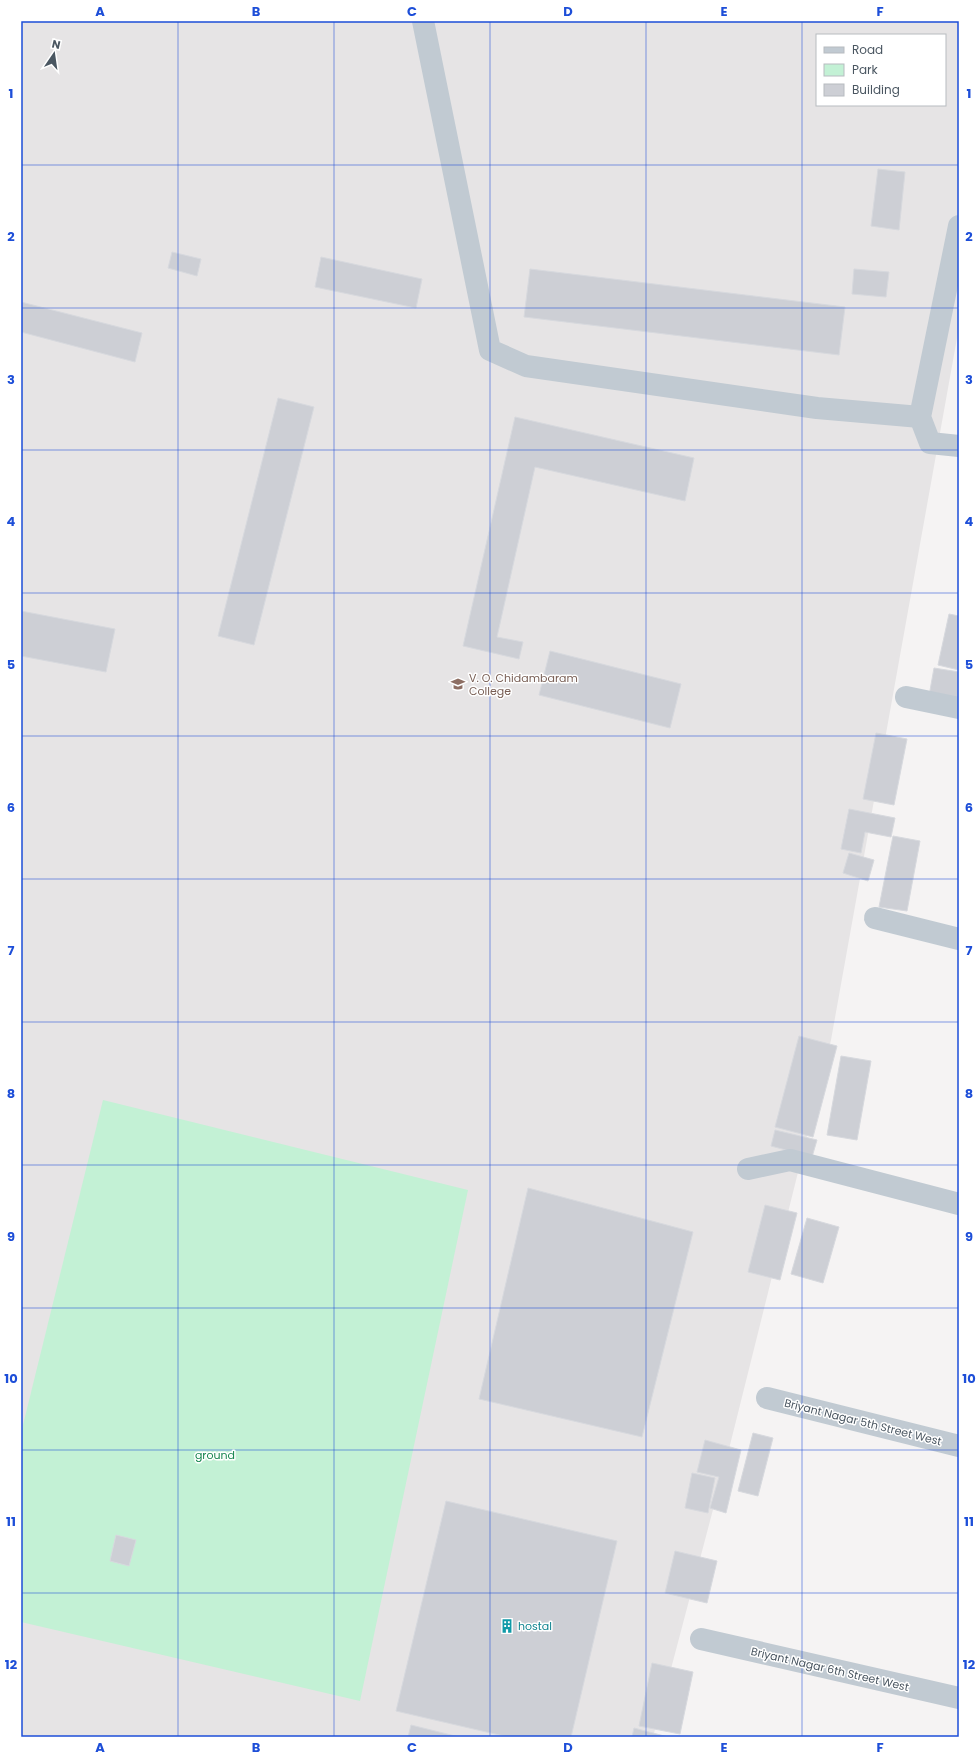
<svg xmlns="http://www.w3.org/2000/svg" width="980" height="1758" font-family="Poppins,sans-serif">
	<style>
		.education { fill: #e6e4e5; fill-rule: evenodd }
		.green { fill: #c3f1d5 }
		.building { fill: #cdcfd5; stroke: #d7d9de }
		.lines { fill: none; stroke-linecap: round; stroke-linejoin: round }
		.minor { stroke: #c1cad2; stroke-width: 22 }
		.grid { fill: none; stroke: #1d4ed8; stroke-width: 1; stroke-opacity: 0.55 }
		.labels { text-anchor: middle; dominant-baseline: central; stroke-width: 3; stroke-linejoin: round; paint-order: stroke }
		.education-label { font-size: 11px; fill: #785e54; stroke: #fff; text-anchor: start }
		.street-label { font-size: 11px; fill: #4a5661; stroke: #fff }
		.park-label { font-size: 11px; fill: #17864f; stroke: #fff }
		.culture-label { font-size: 11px; fill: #0d838f; stroke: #fff; text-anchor: start }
		.neatline { fill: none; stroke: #1d4ed8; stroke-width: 1.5 }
		.grid-label { font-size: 13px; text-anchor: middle; font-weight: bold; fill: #1d4ed8 }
	</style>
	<rect width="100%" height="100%" fill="#f5f3f3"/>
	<path class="education" d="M21,21H959V327L831,1040L729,1449L653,1737H21ZM817,35H945V105H817Z"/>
	<polygon class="green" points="103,1100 468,1190 360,1701 21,1622 21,1433"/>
	<g class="building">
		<polygon points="878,169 905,172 899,230 871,226"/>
		<polygon points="172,252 201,259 197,276 168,268"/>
		<polygon points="321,257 422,279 416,308 315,287"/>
		<polygon points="530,269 845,307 839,355 524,317"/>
		<polygon points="854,269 889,272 886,297 852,294"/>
		<polygon points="21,302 142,333 135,362 21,332"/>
		<polygon points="278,398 314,407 254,645 218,636"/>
		<polygon points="515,417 694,458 685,501 535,467 497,637 523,642 519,659 463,646"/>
		<polygon points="21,611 115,629 106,672 21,656"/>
		<polygon points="949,614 959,616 959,670 938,665"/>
		<polygon points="550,651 681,684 670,728 539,695"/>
		<polygon points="934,668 959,672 959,701 929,696"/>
		<polygon points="876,733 907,739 894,805 863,799"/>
		<polygon points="849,809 895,818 891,837 865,832 861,853 841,849"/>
		<polygon points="893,836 920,841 907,911 879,907"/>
		<polygon points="849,853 874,860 868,881 843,873"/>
		<polygon points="799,1036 837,1046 813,1137 775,1127"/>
		<polygon points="841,1056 871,1061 857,1140 827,1135"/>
		<polygon points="775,1130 817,1140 812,1157 771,1146"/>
		<polygon points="528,1188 693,1232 642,1437 479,1399"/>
		<polygon points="765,1205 797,1213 780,1280 748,1272"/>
		<polygon points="807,1218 839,1227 823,1283 791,1274"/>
		<polygon points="753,1433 773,1438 758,1496 738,1491"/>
		<polygon points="705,1440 741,1450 726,1513 710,1508 719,1477 697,1472"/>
		<polygon points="692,1473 715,1478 708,1513 685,1508"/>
		<polygon points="446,1501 617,1541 571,1737 508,1737 396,1711"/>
		<polygon points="116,1535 136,1540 129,1566 110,1561"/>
		<polygon points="675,1551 717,1561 707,1603 665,1593"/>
		<polygon points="652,1663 693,1672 680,1734 639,1726"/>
		<polygon points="411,1725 459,1737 408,1737"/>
		<polygon points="634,1728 668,1737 632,1737"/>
	</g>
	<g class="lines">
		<g class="minor">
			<polyline points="423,21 490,350 526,366 817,408 920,417"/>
			<polyline points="959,226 920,417 930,443 959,446"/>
			<polyline points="906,697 959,708"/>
			<polyline points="875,918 959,939"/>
			<polyline points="748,1169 790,1160 959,1204"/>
			<polyline points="767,1398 959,1446"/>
			<polyline points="701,1639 959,1698"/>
		</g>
	</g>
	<path class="grid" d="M178,21V1737M334,21V1737M490,21V1737M646,21V1737M802,21V1737M21,165H959M21,308H959M21,450H959M21,593H959M21,736H959M21,879H959M21,1022H959M21,1165H959M21,1308H959M21,1450H959M21,1593H959"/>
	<defs>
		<symbol id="university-bare" viewBox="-9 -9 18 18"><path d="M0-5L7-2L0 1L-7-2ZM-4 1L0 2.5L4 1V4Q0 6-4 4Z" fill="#8d6e63" stroke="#fff" stroke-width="2.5" paint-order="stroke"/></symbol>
		<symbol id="building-bare" viewBox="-9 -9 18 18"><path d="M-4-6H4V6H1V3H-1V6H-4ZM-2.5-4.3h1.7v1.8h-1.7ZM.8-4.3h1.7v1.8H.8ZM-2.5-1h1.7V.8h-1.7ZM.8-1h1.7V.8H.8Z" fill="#0f9aa8" stroke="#fff" stroke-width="2.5" paint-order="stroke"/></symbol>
	</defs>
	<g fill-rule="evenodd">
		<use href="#university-bare" x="448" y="674" width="20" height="20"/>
		<use href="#building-bare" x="497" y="1616" width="20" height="20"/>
	</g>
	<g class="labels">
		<g class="education-label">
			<text x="469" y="678">V. O. Chidambaram<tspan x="469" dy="13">College</tspan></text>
		</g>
		<g class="street-label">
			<text transform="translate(863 1422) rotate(14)">Briyant Nagar 5th Street West</text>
			<text transform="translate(830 1669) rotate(13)">Briyant Nagar 6th Street West</text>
		</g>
		<g class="park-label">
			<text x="215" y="1455">ground</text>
		</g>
		<g class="culture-label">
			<text x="518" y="1626">hostal</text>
		</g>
	</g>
	<rect width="980" height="1758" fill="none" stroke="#ffffff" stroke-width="44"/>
	<rect x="816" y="34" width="130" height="72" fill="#ffffff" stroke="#b7bbc0"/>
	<rect x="824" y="47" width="20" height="6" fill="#c1cad2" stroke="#b7bbc0"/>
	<text x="852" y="54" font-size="12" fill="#4a5661">Road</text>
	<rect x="824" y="64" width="20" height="12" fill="#c3f1d5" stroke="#b7bbc0"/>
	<text x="852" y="74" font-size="12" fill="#4a5661">Park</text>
	<rect x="824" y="84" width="20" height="12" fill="#cdcfd5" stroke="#b7bbc0"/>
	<text x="852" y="94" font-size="12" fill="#4a5661">Building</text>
	<g transform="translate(54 54) rotate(13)" stroke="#ffffff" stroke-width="3" paint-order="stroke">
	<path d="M0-3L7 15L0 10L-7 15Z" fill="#4a5661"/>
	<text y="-6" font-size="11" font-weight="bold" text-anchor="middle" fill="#4a5661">N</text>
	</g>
	<rect x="22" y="22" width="936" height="1714" class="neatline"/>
	<g class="grid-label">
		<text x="100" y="16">A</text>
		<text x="256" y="16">B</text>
		<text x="412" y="16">C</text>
		<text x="568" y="16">D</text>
		<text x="724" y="16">E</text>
		<text x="880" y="16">F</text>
		<text x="11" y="98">1</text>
		<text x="969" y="98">1</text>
		<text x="11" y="241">2</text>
		<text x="969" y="241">2</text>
		<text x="11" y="384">3</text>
		<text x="969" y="384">3</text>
		<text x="11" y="526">4</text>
		<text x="969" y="526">4</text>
		<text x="11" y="669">5</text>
		<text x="969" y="669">5</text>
		<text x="11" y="812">6</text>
		<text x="969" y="812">6</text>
		<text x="11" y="955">7</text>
		<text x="969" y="955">7</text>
		<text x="11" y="1098">8</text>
		<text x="969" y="1098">8</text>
		<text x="11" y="1241">9</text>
		<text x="969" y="1241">9</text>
		<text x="11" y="1383">10</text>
		<text x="969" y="1383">10</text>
		<text x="11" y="1526">11</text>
		<text x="969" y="1526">11</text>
		<text x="11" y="1669">12</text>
		<text x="969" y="1669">12</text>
		<text x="100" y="1752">A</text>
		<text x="256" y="1752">B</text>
		<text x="412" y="1752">C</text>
		<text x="568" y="1752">D</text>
		<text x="724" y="1752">E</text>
		<text x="880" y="1752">F</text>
	</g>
</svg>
